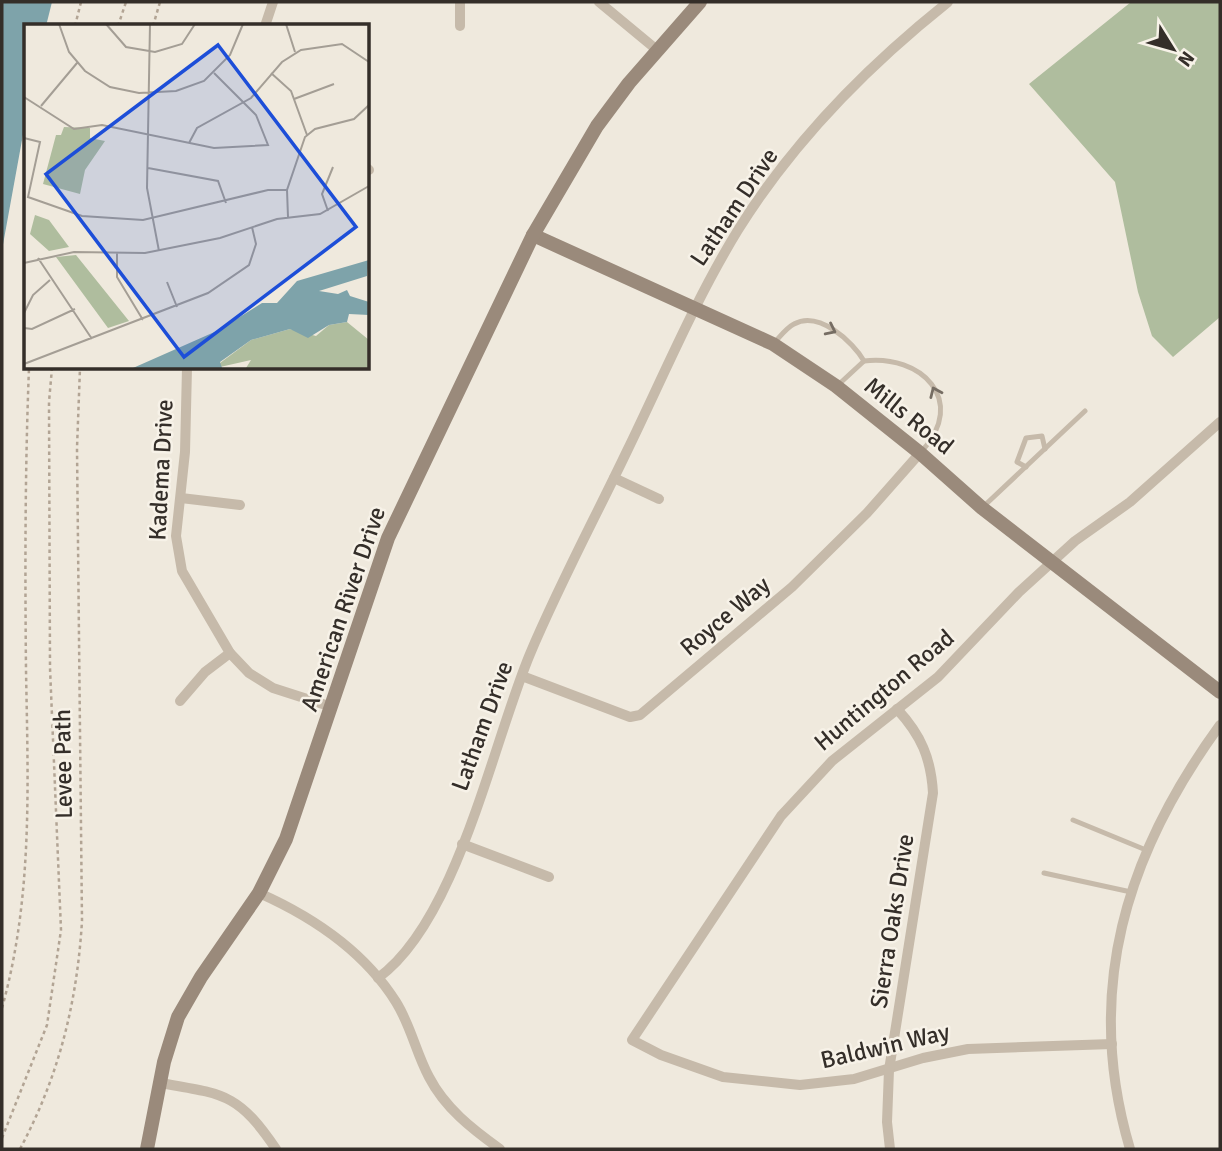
<svg xmlns="http://www.w3.org/2000/svg" width="1222" height="1151" font-family="Signika,sans-serif">
	<style>
		.green { fill: #afbd9e }
		.water { fill: #7ea3aa }
		.lines { fill: none; stroke-linecap: round; stroke-linejoin: round }
		.path { stroke: #b2a494; stroke-width: 2.5; stroke-dasharray: 3.5 3.5; stroke-linecap: butt }
		.lane { stroke: #c6baaa; stroke-width: 5 }
		.street { stroke: #c6baaa; stroke-width: 10 }
		.secondary { stroke: #9a8a7b; stroke-width: 14 }
		.oneway { stroke: #766d63 }
		.labels { text-anchor: middle; dominant-baseline: central; stroke-width: 5; stroke-linejoin: round; paint-order: stroke }
		.street-label { font-size: 24px; fill: #342e29; stroke: #f7f2e8 }
		.inset-road { fill: none; stroke: #a49e95; stroke-width: 2 }
		.view { fill: #1d4ed8; fill-opacity: 0.15; stroke: #1d4ed8; stroke-width: 3.5 }
		.inset-edge { fill: none; stroke: #342e29; stroke-width: 3.5 }
	</style>
	<rect width="100%" height="100%" fill="#efe9dd"/>
	<polygon class="green" points="1131,2 1220,2 1220,317 1173,357 1152,336 1138,292 1115,182 1029,84"/>
	<polygon class="water" points="2,2 52,2 46,26 26,26 26,118 2,250"/>
	<g class="lines">
		<g class="path">
			<polyline points="75,26 81,2"/>
			<polyline points="118,26 126,2"/>
			<polyline points="153,26 160,2"/>
			<path d="M2,1008C33,897 28,784 26,670C25,569 25,469 29,368"/>
			<polyline points="2,1138 47,1025 61,930 50,668 49,402 52,368"/>
			<path d="M20,1149C59,1076 77,1003 82,921L77,448L80,368"/>
		</g>
		<g class="lane">
			<path d="M773,344C779,338 786,328 794,324C819,310 853,342 864,361L837,386"/>
			<path d="M864,361C921,354 968,400 922,451"/>
			<polyline points="1026,467 1017,462 1026,438 1042,436 1045,449"/>
			<polyline points="984,506 1085,411"/>
			<polyline points="1073,820 1146,850"/>
			<polyline points="1044,873 1131,892"/>
		</g>
		<g class="street">
			<polyline points="460,2 460,26"/>
			<polyline points="599,2 657,50"/>
			<polyline points="265,26 273,2"/>
			<polyline points="368,169 369,170"/>
			<polyline points="187,368 185,452 176,536 182,571 230,653 249,673 273,688 332,707"/>
			<polyline points="614,478 659,499"/>
			<polyline points="181,498 240,505"/>
			<polyline points="522,676 630,717 640,715 792,587 867,513 920,453"/>
			<polyline points="180,701 205,672 230,653"/>
			<polyline points="462,844 549,877"/>
			<path d="M259,893C313,917 364,951 396,1002C411,1026 416,1053 429,1077C445,1108 472,1129 500,1149"/>
			<path d="M378,978C457,921 492,745 530,654C559,585 595,518 627,451C663,377 695,300 738,230C792,143 869,65 948,2"/>
			<polyline points="1112,1044 968,1049 923,1058 854,1079 800,1085 723,1077 661,1055 632,1040 781,816 832,761 938,677 1019,592 1075,541 1130,502 1220,422"/>
			<path d="M160,1083C224,1094 238,1093 276,1149"/>
			<path d="M890,1149L887,1122L889,1070L933,793C931,758 921,735 897,709"/>
			<path d="M1130,1149C1083,991 1126,854 1220,725"/>
		</g>
		<g class="secondary">
			<polyline points="533,235 773,344 836,386 920,453 982,508 1220,692"/>
			<polyline points="147,1149 164,1062 178,1017 201,977 259,893 286,839 388,538 533,235 597,126 629,83 700,2"/>
		</g>
	</g>
	<defs><path id="oneway-chevron" d="M-2-3.5L2.5 0L-2 3.5" fill="none" stroke-width="1.6" stroke-linecap="round" stroke-linejoin="round" transform="scale(1.75)"/></defs>
	<g class="oneway">
		<use href="#oneway-chevron" transform="translate(831 330) rotate(26)"/>
		<use href="#oneway-chevron" transform="translate(935 392) rotate(-114)"/>
	</g>
	<g class="labels">
		<g class="street-label">
			<text transform="translate(734 207) rotate(-56)">Latham Drive</text>
			<text transform="translate(909 416) rotate(39)">Mills Road</text>
			<text transform="translate(161 470) rotate(-87)">Kadema Drive</text>
			<text transform="translate(343 609) rotate(-71)">American River Drive</text>
			<text transform="translate(725 616) rotate(-40)">Royce Way</text>
			<text transform="translate(884 690) rotate(-40)">Huntington Road</text>
			<text transform="translate(482 726) rotate(-70)">Latham Drive</text>
			<text transform="translate(63 764) rotate(-91)">Levee Path</text>
			<text transform="translate(892 921) rotate(-81)">Sierra Oaks Drive</text>
			<text transform="translate(885 1046) rotate(-13)">Baldwin Way</text>
		</g>
	</g>
	<g transform="translate(24 24)">
		<rect width="345" height="345" fill="#efe9dd"/>
		<path d="M40,103L66,104V114L81,117L61,146L56,170L19,160L32,111H37ZM11,191L25,196L45,223L25,227L6,210ZM52,231L105,297L84,304L32,233ZM323,298L345,316V344H222L227,336L196,343V339L227,316L266,305L292,312L305,301Z" fill="#afbd9e"/>
		<path d="M345,236L343,252L295,267L314,270L323,266L326,272L345,278V291L325,290L323,298L305,301L284,314L266,305L227,316L196,338L198,344H109L195,306L238,279H253L273,257Z" fill="#7ea3aa"/>
		<path class="inset-road" d="M35,0L45,28L61,47L86,63L115,69L152,67L180,57L206,31L219,0M82,0L102,23L131,28L158,20L171,0M126,0L123,164L135,227M262,0L271,28M247,49L267,67L283,111M0,73L50,105L78,101L190,124L244,121L232,91L190,49M270,75L310,60M17,82L53,39M0,114L16,118L4,173L58,192L119,196L244,166H263M165,119L173,104L227,74L258,38L277,26L318,20L345,38M124,144L194,157L202,179M304,187L298,170L309,143M264,193L263,166L281,113L291,105L330,95L345,81M93,229V253L119,296M14,234L68,315M0,239L50,228L121,229L196,214L253,195L296,190L345,162M143,258L153,283M0,289L9,271L26,256M0,304L8,305L51,285M0,340L184,269L225,241L232,220L228,203"/>
		<path class="view" d="M194,21L332,203L160,333L22,150Z"/>
		<rect width="345" height="345" class="inset-edge"/>
	</g>
	<rect width="1222" height="1151" fill="none" stroke="#342e29" stroke-width="7"/>
	<g transform="translate(1173 49) rotate(127)" stroke="#f7f2e8" stroke-width="5" paint-order="stroke">
	<path d="M0-5L12 26L0 18L-12 26Z" fill="#342e29"/>
	<text y="-10" font-size="19" font-weight="bold" text-anchor="middle" fill="#342e29">N</text>
	</g>
</svg>
